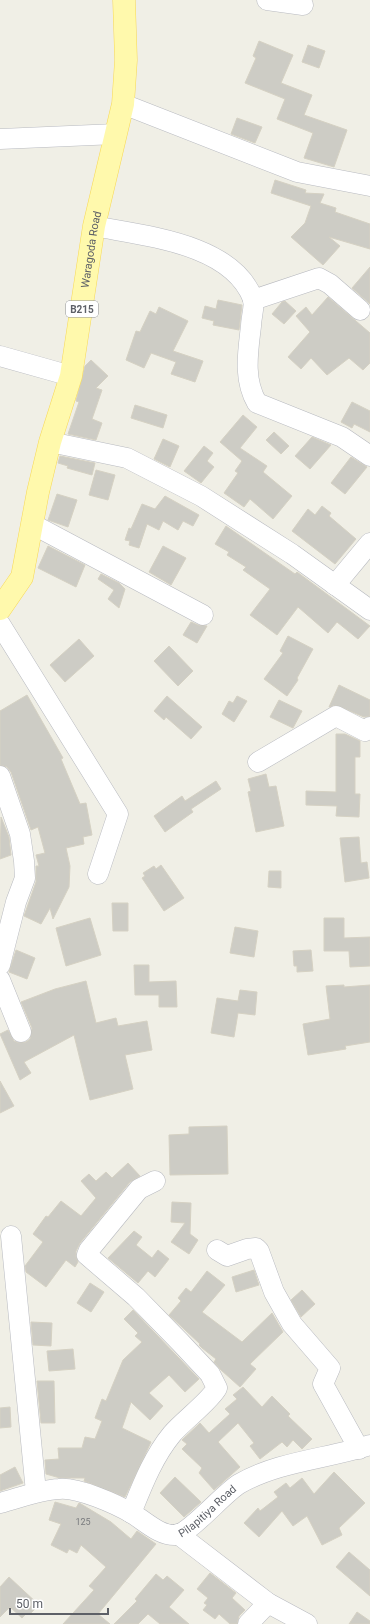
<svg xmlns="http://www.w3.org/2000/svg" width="370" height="1624" font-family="Roboto,sans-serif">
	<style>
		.building { fill: #cdccc5; stroke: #d5d1c3 }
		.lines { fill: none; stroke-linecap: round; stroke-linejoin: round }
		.minor-casing { stroke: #b8bac0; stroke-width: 21 }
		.major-casing { stroke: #f8d957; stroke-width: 23 }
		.minor { stroke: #fff; stroke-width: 20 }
		.major { stroke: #fff9ac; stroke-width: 22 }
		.labels { text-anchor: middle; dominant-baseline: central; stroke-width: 3; stroke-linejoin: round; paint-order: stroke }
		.number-label { font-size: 9px; fill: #797b7e }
		.shield { fill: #fff; stroke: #8e9095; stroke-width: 1 }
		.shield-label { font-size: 10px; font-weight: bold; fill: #5d6067 }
		.street-label { font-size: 11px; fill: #5d6067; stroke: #fff }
	</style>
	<rect width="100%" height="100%" fill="#f0efe6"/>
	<g class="building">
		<polygon points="259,41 293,55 281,83 312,95 304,115 347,130 334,167 304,158 313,133 277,119 285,99 245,83 256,58 253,56"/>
		<polygon points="308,45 325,51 319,68 302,62"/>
		<polygon points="237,118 262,127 255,143 231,134"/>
		<polygon points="275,180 306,190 305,193 324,194 320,203 336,208 335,212 370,224 370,249 329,237 340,246 323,265 291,237 305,223 311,206 271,193"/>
		<polygon points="370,267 370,304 352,288"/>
		<polygon points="328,297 370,333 370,363 363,370 349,358 327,375 311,358 301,369 288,357 310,332 296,316 306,307 312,315"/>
		<polygon points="218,300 242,305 239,330 213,325 214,321 202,318 205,306 216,309"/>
		<polygon points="285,301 296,311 284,324 272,314 282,302"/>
		<polygon points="159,307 188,321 173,351 203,361 195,382 171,374 176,362 151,353 144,368 126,360 136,331 140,332 150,311 156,314"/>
		<polygon points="91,360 108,376 96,388 102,390 92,419 102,423 96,440 68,434 79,402 76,401 85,366"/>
		<polygon points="352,402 370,411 370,432 354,424 352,428 341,422"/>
		<polygon points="135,405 167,415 163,428 131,418"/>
		<polygon points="243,415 257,427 240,448 267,466 263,472 292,496 273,519 250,499 244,507 224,493 238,473 235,471 242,461 220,442"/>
		<polygon points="274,432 289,446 281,454 266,440"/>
		<polygon points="312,437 331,445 310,469 295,456"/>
		<polygon points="163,439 179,446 170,467 154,459"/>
		<polygon points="204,446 213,453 207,461 214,467 201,483 184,471"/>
		<polygon points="60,456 95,463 92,475 67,468 68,466 58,463"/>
		<polygon points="351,457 367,467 345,494 331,483"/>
		<polygon points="96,470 115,475 108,500 89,495"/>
		<polygon points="57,494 77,500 68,527 48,520"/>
		<polygon points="165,496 199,515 193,526 183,521 178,530 163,521 159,530 147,524 139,548 129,545 130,541 125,540 129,528 131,529 142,504 155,509"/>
		<polygon points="322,506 331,513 329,516 356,539 335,564 292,531 308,509 315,515"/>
		<polygon points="226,526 295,574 297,572 370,626 358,639 337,622 328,633 298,607 277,635 250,615 270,589 243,570 246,567 227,555 229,552 215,544"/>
		<polygon points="48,546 85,565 76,587 38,568"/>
		<polygon points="163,546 186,558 171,585 149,572"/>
		<polygon points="101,574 119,583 125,589 119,608 108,599 114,590 98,579"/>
		<polygon points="191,622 198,625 207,626 197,643 183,635"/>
		<polygon points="288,636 313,649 297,678 298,680 287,696 264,679 283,653 280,651"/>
		<polygon points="79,639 94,656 65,682 50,665"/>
		<polygon points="169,646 193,671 178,686 154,661"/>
		<polygon points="339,685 370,700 370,716 364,717 336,705 329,707"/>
		<polygon points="27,695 63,758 61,759 80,804 86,803 92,835 83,837 84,844 66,848 70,866 69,887 53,919 50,908 41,924 24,916 36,882 36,866 39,866 36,855 45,853 38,827 31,830 11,772 7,767 0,765 0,711"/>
		<polygon points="167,696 202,727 191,739 166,717 164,720 154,711"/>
		<polygon points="237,696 247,701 234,722 222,714 229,701 233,703"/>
		<polygon points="279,700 302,711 293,728 270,717"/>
		<polygon points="336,734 345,734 360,741 360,757 355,757 355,794 360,794 359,817 336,816 337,806 306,805 306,791 336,792"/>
		<polygon points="266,774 269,787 276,786 284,826 256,832 248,792 251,791 248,779"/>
		<polygon points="216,781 221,789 191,809 193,812 165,832 154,816 182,796 185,801"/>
		<polygon points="1,817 9,837 11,855 0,859"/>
		<polygon points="359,837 361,863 367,862 369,878 345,882 340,838"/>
		<polygon points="161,865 184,898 164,911 142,878 145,876 143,873 154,866 156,869"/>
		<polygon points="269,871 281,871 281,888 268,887"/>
		<polygon points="112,903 128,903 128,931 113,931"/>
		<polygon points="90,918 101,955 66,966 56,928"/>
		<polygon points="324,918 344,918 344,938 370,937 370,966 350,967 349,951 324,951"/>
		<polygon points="235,927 258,931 254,957 230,953"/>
		<polygon points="16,950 35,958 27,979 9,972"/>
		<polygon points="311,950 313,971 297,972 297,966 294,966 293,951"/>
		<polygon points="134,965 149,965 149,982 176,981 177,1007 159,1007 159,995 135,995"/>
		<polygon points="86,981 96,1023 116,1018 118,1026 147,1021 152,1050 125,1055 133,1089 90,1100 74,1035 24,1062 31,1073 20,1080 0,1034 8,1030 14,1041 19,1043 26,1042 30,1039 32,1028 21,1002 55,989"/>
		<polygon points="344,985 344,987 370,985 370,1042 345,1046 346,1049 308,1055 303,1024 330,1019 326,986"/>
		<polygon points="240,990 257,992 255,1015 238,1013 234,1037 211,1033 217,998 238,1001"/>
		<polygon points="0,1081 14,1106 0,1113"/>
		<polygon points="227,1126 228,1174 170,1175 169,1135 189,1134 189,1127"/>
		<polygon points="128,1163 140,1176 130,1182 80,1243 76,1251 76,1257 78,1262 75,1267 66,1260 46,1287 26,1272 25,1266 43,1242 33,1234 46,1216 48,1217 61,1201 81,1216 96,1198 81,1181 89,1174 96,1181 106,1172 112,1178"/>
		<polygon points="172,1202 191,1203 190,1234 198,1240 189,1254 171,1242 185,1223 171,1222"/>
		<polygon points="134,1231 142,1237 136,1245 152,1258 158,1250 169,1259 155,1277 148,1271 138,1283 108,1258"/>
		<polygon points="254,1270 259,1285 236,1292 232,1277"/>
		<polygon points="207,1271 225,1285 202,1312 242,1342 272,1313 283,1332 250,1364 256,1369 240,1387 221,1370 214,1362 216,1359 202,1348 199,1345 200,1344 169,1315 181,1301 178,1298 186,1288 191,1292"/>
		<polygon points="90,1283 104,1292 91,1312 77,1303"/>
		<polygon points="302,1290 315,1304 301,1317 291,1300"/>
		<polygon points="133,1310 199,1379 185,1392 169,1375 149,1393 163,1406 150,1420 131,1402 122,1428 151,1442 125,1497 84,1481 85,1478 60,1478 46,1474 45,1460 59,1459 58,1448 82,1448 85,1437 95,1439 102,1421 95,1418 102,1399 106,1401 123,1360 142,1342 135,1336 138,1333 124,1319"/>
		<polygon points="31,1322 52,1323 51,1346 33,1345"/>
		<polygon points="73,1349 75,1369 49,1371 47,1351"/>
		<polygon points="37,1381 54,1381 55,1423 41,1423"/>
		<polygon points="243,1387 262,1407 272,1396 290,1414 288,1416 312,1439 302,1449 293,1440 287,1447 282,1442 260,1459 250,1446 254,1443 238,1423 218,1442 240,1467 214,1490 199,1473 202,1468 182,1449 187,1444 182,1440 200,1423 209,1433 230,1414 225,1409 237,1399 233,1395"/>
		<polygon points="10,1407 11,1427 0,1428 0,1408"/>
		<polygon points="15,1467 23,1483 0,1491 0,1475"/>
		<polygon points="334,1472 365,1503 339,1528 342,1535 322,1545 307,1516 293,1526 282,1511 259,1537 244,1523 258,1508 260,1511 278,1497 274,1492 286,1483 290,1488 302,1478 314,1494"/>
		<polygon points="175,1477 201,1502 184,1517 160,1493"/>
		<polygon points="55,1502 76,1508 79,1503 81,1504 111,1522 131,1539 137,1531 156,1544 98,1614 110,1624 63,1624 94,1590 89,1586 106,1567 81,1545 77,1553 69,1549 67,1553 51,1545 61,1524 49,1520"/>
		<polygon points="349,1552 370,1570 370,1596 336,1567"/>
		<polygon points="210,1573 236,1593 232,1598 245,1610 239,1616 237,1624 230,1624 219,1614 215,1619 203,1610 207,1605 204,1603 208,1598 197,1589"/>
		<polygon points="156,1574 163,1580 167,1576 184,1590 169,1607 189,1624 160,1624 148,1614 138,1624 114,1624 137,1601 135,1599"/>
		<polygon points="9,1577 39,1605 29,1615 27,1613 22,1618 10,1607 0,1617 0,1587"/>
		<polygon points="357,1612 370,1621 370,1624 349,1624"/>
	</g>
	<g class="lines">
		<defs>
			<g id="minor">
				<polyline points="267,0 303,5"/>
				<polyline points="123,104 297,172 370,186"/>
				<polyline points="0,139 116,134"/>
				<path d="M94,226C144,236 232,243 253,299C255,306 251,318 251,326C248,352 243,379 257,403L342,437L370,456"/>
				<polyline points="253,300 319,278 330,284 360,310"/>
				<polyline points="0,356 71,376"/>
				<polyline points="50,442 127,458 201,496 292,554 370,610"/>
				<polyline points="32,524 203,615"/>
				<polyline points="335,585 370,543"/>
				<polyline points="0,624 118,814 98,874"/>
				<polyline points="258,762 336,716 365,731 370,727"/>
				<polyline points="0,776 20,834 24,861 25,878 16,902 0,965"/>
				<polyline points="0,980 21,1032"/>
				<polyline points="11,1236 36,1492"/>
				<polyline points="217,1250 227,1256 247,1249 256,1248 259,1251 274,1292 292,1324 330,1368 323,1384 359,1449"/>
				<path id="s1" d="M0,1503C19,1498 39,1490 59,1489C78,1487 116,1504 133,1514C146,1522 160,1536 176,1535C190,1533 224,1493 239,1484C279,1461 327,1459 370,1445"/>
				<path d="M131,1513C142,1486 153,1457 172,1434C183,1421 210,1401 217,1388L210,1374L180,1342L136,1297L87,1255L89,1250L139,1189L155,1181"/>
				<polyline points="178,1534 268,1603 307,1624"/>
				<polyline points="248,1624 268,1603"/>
			</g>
			<g id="major">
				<path id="s2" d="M0,609L22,577L38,492L50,442L71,376L94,226L123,104L126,60L124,0"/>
			</g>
		</defs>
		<use href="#minor" class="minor-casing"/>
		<use href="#major" class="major-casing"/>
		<use href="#minor" class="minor"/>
		<use href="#major" class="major"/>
	</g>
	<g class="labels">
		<g class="number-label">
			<text x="83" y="1522">125</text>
		</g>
		<rect class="shield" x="66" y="301" width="32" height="16" rx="3"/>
		<g class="shield-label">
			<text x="82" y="309">B215</text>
		</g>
		<g class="street-label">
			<text stroke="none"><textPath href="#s2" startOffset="374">Waragoda Road</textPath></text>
			<text stroke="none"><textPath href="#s1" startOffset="228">Pilapitiya Road</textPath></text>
		</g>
	</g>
	<path d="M10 1608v6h98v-6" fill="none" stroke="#5d6067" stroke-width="2"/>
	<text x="16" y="1608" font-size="12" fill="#5d6067" stroke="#ffffff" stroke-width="3" paint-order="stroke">50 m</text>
</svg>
